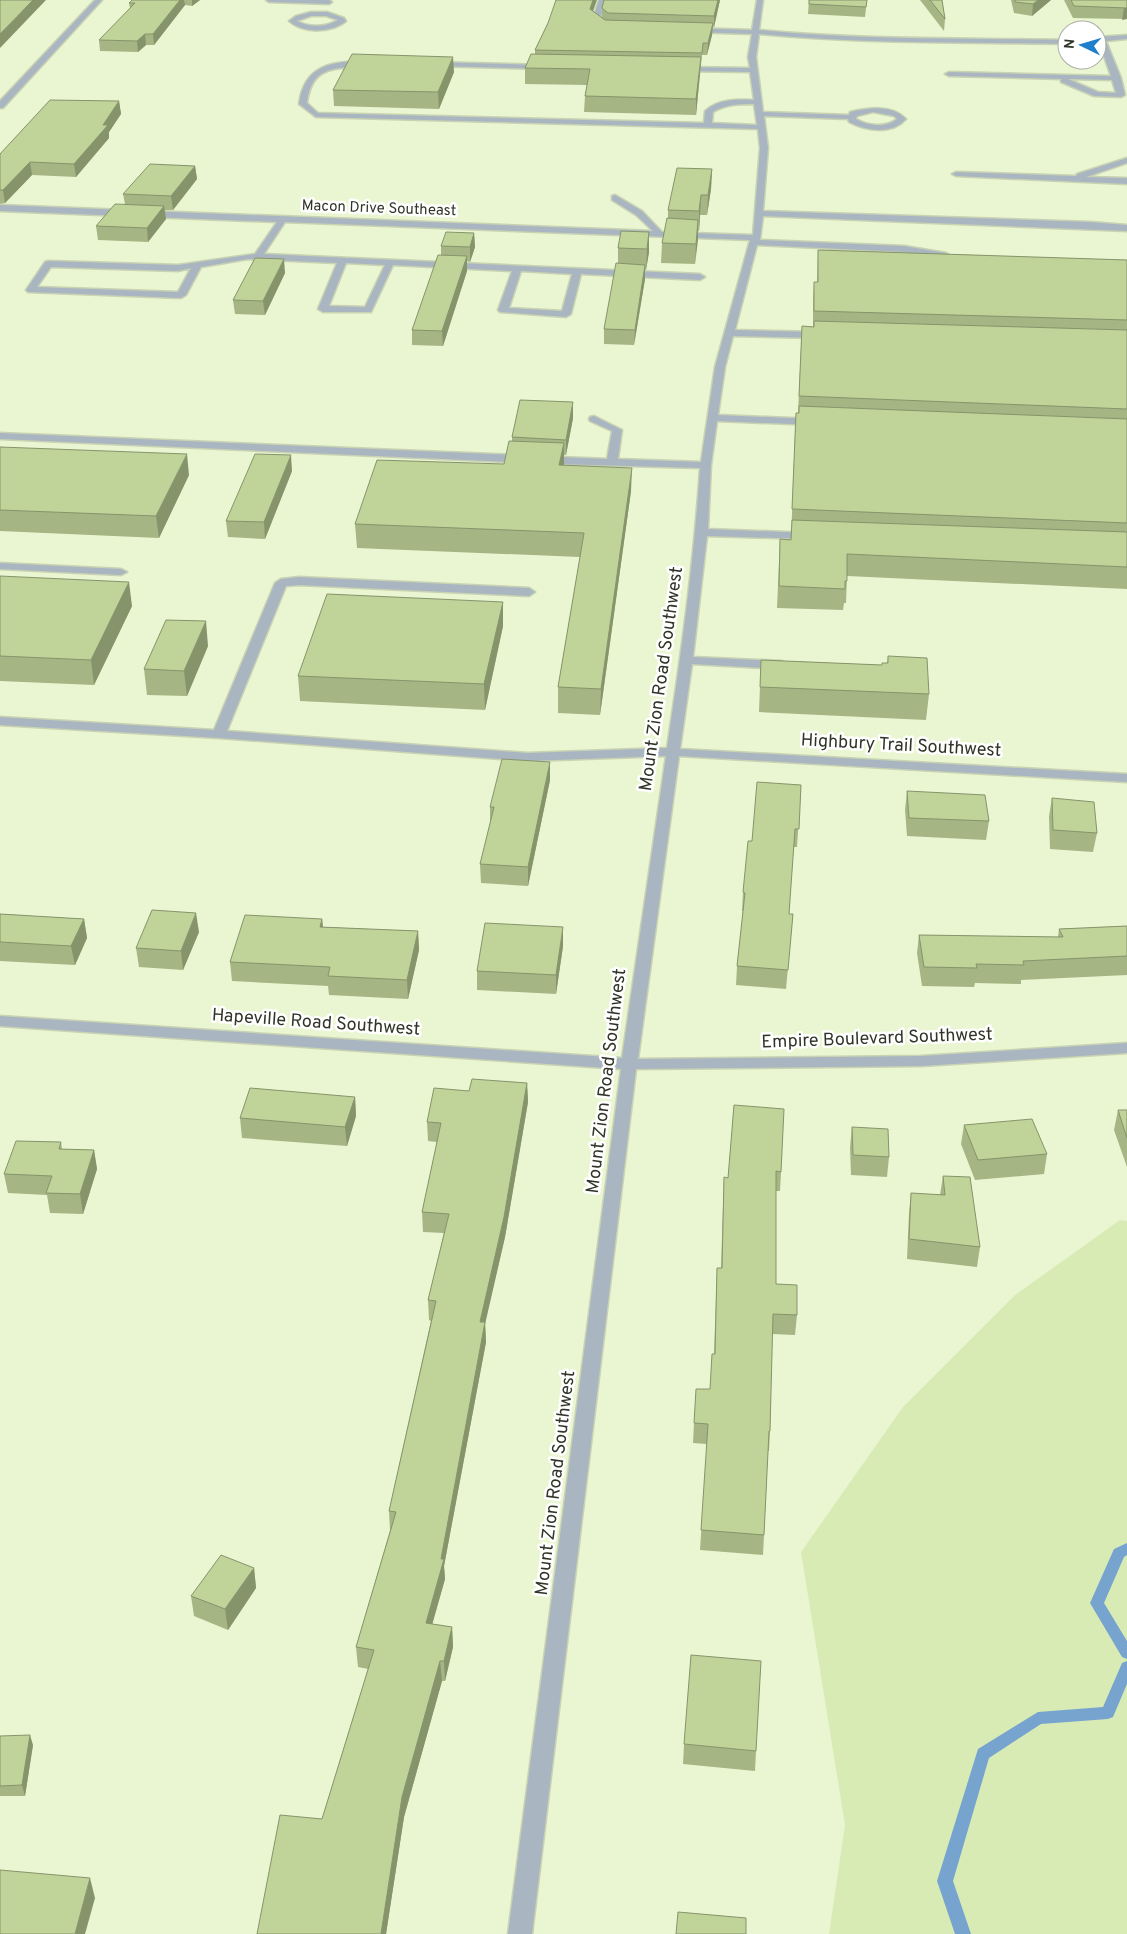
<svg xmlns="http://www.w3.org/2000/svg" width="1127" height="1934" font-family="Overpass,sans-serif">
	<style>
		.green { fill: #d9ebb5 }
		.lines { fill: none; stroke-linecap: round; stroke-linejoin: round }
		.stream { fill: #77a4cf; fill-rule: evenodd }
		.minor-casing { stroke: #c9d3b3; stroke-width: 3 }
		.minor { fill: #a9b5c1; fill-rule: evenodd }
		.wall { fill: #a5b584 }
		.shaded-wall { fill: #86946b }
		.building { fill: #c0d399; stroke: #86946b }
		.labels { text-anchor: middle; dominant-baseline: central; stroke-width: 5; stroke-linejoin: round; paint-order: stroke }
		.far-street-label { font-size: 15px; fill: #313528; stroke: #fff }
		.street-label { font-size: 18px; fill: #313528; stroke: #fff }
	</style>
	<rect width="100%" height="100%" fill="#eaf6d2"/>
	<polygon class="green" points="1120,1220 1127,1221 1127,1934 829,1934 845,1825 801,1552 903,1407 1015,1295"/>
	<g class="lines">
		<g class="stream">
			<polygon points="1127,1543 1127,1555 1124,1557 1104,1603 1127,1641 1127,1659 1122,1657 1090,1603 1114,1549"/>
			<polygon points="1127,1661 1127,1684 1113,1717 1108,1719 1041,1724 989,1758 953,1881 971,1934 955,1934 937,1881 978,1749 1038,1712 1103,1707 1122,1663"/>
		</g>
		<defs>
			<g id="minor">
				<polygon points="95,0 102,0 3,108 0,108 0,101"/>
				<polygon points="266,0 329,0 332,2 329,4 269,2"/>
				<polygon points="599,0 605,0 600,20 608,27 608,29 604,29 592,21"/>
				<path d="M757,0H763L759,30C861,40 964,38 1067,40V44C964,42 861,44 759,34L756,57L763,112L849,115L850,112C868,108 892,104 906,119C892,135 866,131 849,122L848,119L764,116L768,148L763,211L1090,222L1127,225V231L763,216L760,240L904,246L946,253L950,256L946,259L904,252L757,245L735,330L820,332L825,335L820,338L733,336L725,367L718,415L816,419L821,422L816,425L717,421L711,465L708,529L810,533L816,536L810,539L707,536L693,657L782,661L788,665L782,669L692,664L680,749L1127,774V782L679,756L638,1059L921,1056L1127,1043V1053L921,1066L636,1069L532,1934H508L621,1069L0,1026V1016L622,1058L666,756L528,761L219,738L0,725V717L214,730L275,583L281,579L299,577L529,588L535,592L529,596L299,585L286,586L227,731L528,753L667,748C681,655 694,562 700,468L553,464L0,439V433L607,459L612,431L590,421L589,419L590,417L594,416L622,430L618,459L701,462L715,367L750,240L285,222L264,254L700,274L705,277L700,280L581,274L571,314L566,317L500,312L498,310L512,271L393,265L371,312H323L318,309L337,263L248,259L201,267L186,295L181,298L28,292L26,290L45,262L48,261L178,265L255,254L277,222L0,211V205L653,231L636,215L612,200V196L615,195L642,211L662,232L753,235L760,148L758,129L316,117L299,104C304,64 333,61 368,61L372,63L371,65C339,70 312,62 307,103L318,113L704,123L705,111C718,99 737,99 754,100L750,72L681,71L677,69L681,67L750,68L748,57L752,34L692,32L688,30L692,28L752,30ZM754,104L757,125L712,123L713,112C726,104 740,104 754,104ZM873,112L894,116L897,119C886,128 868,126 856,119L857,116ZM346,263L385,265L365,307L329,306ZM51,267L178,271L191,268L178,292L37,287ZM521,271L572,274L562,311L509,308Z"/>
				<path d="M311,12H327L344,18L346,21C332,33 303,34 289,21L296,16ZM311,16H326L338,20C326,27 310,28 297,21Z"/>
				<path d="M1127,35V39L1106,41L1121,78L1125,95L1121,97L1094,96L1061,82V79L949,76L945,74L949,72L1111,76L1097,37ZM1068,79L1112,80L1116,93L1098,92Z"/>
				<polygon points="430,62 545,65 549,67 545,69 433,66 430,66"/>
				<polygon points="1127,158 1127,163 1086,177 1127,178 1127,184 956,176 952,174 956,172 1076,176 1077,174"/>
				<polygon points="0,563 121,569 127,572 121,575 0,569"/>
			</g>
		</defs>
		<use href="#minor" class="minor-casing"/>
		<use href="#minor" class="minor"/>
	</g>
	<g class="wall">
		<polygon points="132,0 200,0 192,6 185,5 154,45 146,45 138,52 100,51 99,40 130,9 129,3"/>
		<polygon points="604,0 720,0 714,27 713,27 712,35 707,55 702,55 696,115 584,112 585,96 587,85 525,84 525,68 535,55 535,50 548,23 593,11 602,18 602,8"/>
		<polygon points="809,0 867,0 865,17 808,14"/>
		<polygon points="920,0 942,0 945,19 944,31"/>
		<polygon points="1011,0 1051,0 1032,16 1014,13"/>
		<polygon points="1064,0 1127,0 1127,19 1073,18"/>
		<polygon points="454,72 439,109 334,106 333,90"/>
		<polygon points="119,101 121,114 109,132 109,138 76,177 32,175 5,203 0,204 0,154"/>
		<polygon points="195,166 197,179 173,210 165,210 166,219 148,242 98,240 96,226 125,204 123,194"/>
		<polygon points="712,169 711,189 707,215 700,215 699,231 698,231 695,264 661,263 662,243 668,218 668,210"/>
		<polygon points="649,232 649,252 646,270 645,270 645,279 634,345 604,344 604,329 618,263 618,248"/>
		<polygon points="474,233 475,247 470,262 467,261 467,271 443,346 412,345 412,330 441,255 441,246"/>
		<polygon points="818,250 1127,260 1127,589 847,576 846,603 844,603 843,610 777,608 780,539 791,540 795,433 796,413 798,413 802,326 813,327 813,300 814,282 817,282"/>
		<polygon points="285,273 265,315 235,314 233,300"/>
		<polygon points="573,418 566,455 564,455 564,465 631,491 600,715 558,713 558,687 580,557 357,548 355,524 504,464 512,441 512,437"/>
		<polygon points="0,447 189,475 159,538 0,531"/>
		<polygon points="292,471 265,539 228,537 226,521"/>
		<polygon points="0,576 132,606 94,685 0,681"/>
		<polygon points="503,602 503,626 485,710 300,701 298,676"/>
		<polygon points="208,646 187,696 147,695 144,669"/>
		<polygon points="888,656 929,694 926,720 759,712 761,660 881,665 887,663"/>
		<polygon points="550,780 528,886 481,883 480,864 490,824 490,807"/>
		<polygon points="801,785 797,847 793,847 789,914 793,914 786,989 736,985 737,966 743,911 742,911 743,892 752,841"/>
		<polygon points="907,791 989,821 986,840 907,836 905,810"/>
		<polygon points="1052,798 1097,833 1093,852 1050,849 1049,816"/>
		<polygon points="0,914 84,919 87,938 75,965 0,961"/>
		<polygon points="322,919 323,927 418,931 419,950 408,999 329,995 328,986 232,981 230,962"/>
		<polygon points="1127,926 1127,975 1021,980 1021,984 975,983 974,987 922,986 917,953 919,935 1058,937 1059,929"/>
		<polygon points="199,932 183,970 139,967 136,948"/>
		<polygon points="563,946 556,994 477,990 477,971"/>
		<polygon points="527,1083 528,1102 505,1237 485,1322 486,1342 444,1566 445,1579 432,1624 452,1627 453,1647 445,1681 442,1681 404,1817 386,1934 257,1934 322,1819 368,1669 358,1667 356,1647 390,1531 389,1511 431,1321 429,1320 428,1300 444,1233 423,1232 422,1212 437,1142 428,1141 427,1122 469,1091"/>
		<polygon points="355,1097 356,1116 347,1146 242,1138 240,1118"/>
		<polygon points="734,1105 781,1172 780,1191 776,1191 776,1284 797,1315 795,1335 772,1334 770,1431 769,1451 768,1451 764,1535 763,1555 700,1550 707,1444 693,1443 694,1423 710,1389 714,1354 717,1268 721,1268 724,1177 728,1178"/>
		<polygon points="1118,1110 1127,1110 1127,1167 1114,1130"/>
		<polygon points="964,1125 1047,1154 1044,1174 975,1180 961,1144"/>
		<polygon points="852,1127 889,1157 887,1177 851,1175 850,1147"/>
		<polygon points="61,1142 62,1149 94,1150 97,1169 83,1214 50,1213 47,1195 8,1193 4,1174"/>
		<polygon points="943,1176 980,1247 977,1267 907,1259 909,1213 911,1193 940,1195"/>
		<polygon points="254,1568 256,1588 228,1630 194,1616 191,1596"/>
		<polygon points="0,1736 33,1745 25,1796 0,1796"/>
		<polygon points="684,1744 756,1751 755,1771 683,1764"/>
	</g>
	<g class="shaded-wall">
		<polygon points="33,0 46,0 0,48 0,34"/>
		<polygon points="180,0 184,0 185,5 154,45 153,34"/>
		<polygon points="192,0 200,0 192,6"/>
		<polygon points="593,0 597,0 590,20 590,9"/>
		<polygon points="718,0 720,0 714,27 714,16"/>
		<polygon points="1038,0 1051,0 1032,16 1033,4"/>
		<polygon points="1124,8 1127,8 1127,19 1122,20"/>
		<polygon points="713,23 712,35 707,55 708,43"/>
		<polygon points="145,34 146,45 138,52 137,41"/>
		<polygon points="453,57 454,72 439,109 438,92"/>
		<polygon points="701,57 700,73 696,115 696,99"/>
		<polygon points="119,101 121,114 109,132 109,138 76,177 74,164 103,125"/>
		<polygon points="30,162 32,175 5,203 3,190"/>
		<polygon points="195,166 197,179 173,210 171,196"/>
		<polygon points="712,169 711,189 707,215 708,195"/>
		<polygon points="701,195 700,215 699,231 699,211"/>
		<polygon points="164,206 166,219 148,242 147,228"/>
		<polygon points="698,220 698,240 695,264 696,244"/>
		<polygon points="649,232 649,252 646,270 647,249"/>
		<polygon points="474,233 475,247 470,262 470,247"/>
		<polygon points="467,256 467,271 443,346 442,331"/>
		<polygon points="284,259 285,273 265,315 263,301"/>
		<polygon points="645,265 645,279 634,345 635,330"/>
		<polygon points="573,402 573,418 566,455 566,440"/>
		<polygon points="564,443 564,466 559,465"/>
		<polygon points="187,454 189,475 159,538 156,516"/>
		<polygon points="291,455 292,471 265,539 264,522"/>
		<polygon points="632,468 631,491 600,715 601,689"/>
		<polygon points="129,582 132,606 94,685 91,660"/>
		<polygon points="503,602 503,626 485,710 484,684"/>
		<polygon points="206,621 208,646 187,696 184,671"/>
		<polygon points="550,762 550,780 528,886 528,867"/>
		<polygon points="196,913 199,932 183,970 181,951"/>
		<polygon points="84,919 87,938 75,965 71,946"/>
		<polygon points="322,919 324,937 320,927"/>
		<polygon points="563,927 563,946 556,994 556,975"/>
		<polygon points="418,931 419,950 408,999 407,980"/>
		<polygon points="527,1083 528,1102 505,1237 481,1342 480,1322"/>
		<polygon points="355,1097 356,1116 347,1146 345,1127"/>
		<polygon points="94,1150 97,1169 83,1214 80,1194"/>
		<polygon points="485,1322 486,1342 444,1566 445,1579 427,1643 426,1623 441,1559"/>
		<polygon points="254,1568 256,1588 228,1630 225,1609"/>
		<polygon points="452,1627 453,1647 445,1681 444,1661"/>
		<polygon points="440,1661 442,1681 404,1817 386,1934 381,1934 402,1797"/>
		<polygon points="30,1735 33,1745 25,1796 22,1785"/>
		<polygon points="90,1878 95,1898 85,1934 75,1934"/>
	</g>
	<g class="building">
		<polygon points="0,0 33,0 0,34"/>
		<polygon points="132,0 180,0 153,34 145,34 137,41 99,40 135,3 129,3"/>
		<polygon points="556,0 593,0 590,9 605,20 713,23 708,43 703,43 702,53 535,50 548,23"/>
		<polygon points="604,0 718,0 714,16 608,13 602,8"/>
		<polygon points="809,0 867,0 866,7 809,4"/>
		<polygon points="930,0 942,0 945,19"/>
		<polygon points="1015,0 1038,0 1033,4 1015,2"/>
		<polygon points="1071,0 1127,0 1127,8 1074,6"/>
		<polygon points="352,54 453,57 438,92 333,90"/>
		<polygon points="531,54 701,57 696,99 585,96 590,69 525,68"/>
		<polygon points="50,100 119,101 103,125 108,125 74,164 30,162 3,190 0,190 0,154"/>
		<polygon points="150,164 195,166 171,196 123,194"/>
		<polygon points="677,168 712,169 708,195 701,195 699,211 668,210"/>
		<polygon points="115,204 164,206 147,228 96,226"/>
		<polygon points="667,218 698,220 696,244 662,243"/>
		<polygon points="621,231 649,232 647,249 618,248"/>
		<polygon points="446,232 474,233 470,247 441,246"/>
		<polygon points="818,250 1127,260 1127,320 814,311 814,282 818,282"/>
		<polygon points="438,255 467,256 442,331 412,330"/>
		<polygon points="255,258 284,259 263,301 233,300"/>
		<polygon points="616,263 645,265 635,330 604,329"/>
		<polygon points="814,321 1127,330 1127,409 799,396 802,326 814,327"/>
		<polygon points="520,400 573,402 566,440 512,437"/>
		<polygon points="799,406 1127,419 1127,523 792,509 796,413 799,413"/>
		<polygon points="509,441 564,443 559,465 632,468 601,689 558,687 584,533 355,524 377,460 504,464"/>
		<polygon points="0,447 187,454 156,516 0,510"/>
		<polygon points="255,454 291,455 264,522 226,521"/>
		<polygon points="792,520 1127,532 1127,567 847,554 847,581 845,581 845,589 779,586 780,539 791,540"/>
		<polygon points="0,576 129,582 91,660 0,656"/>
		<polygon points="327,594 503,602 484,684 298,676"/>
		<polygon points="166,620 206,621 184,671 144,669"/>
		<polygon points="888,656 927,658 929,694 760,687 761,660 882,665 882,663 888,663"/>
		<polygon points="502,759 550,762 528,867 480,864 494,807 490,807"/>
		<polygon points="757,782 801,785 799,829 795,829 789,914 793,914 788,970 737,966 745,893 743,892 748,841 752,841"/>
		<polygon points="907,791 985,795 989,821 909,818"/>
		<polygon points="1052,798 1094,802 1097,833 1053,830"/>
		<polygon points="152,910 196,913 181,951 136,948"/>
		<polygon points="0,914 84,919 71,946 0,942"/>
		<polygon points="245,915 322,919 320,927 418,931 407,980 328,976 330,967 230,962"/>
		<polygon points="485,923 563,927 556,975 477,971"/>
		<polygon points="1127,926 1127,956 1023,961 1024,965 976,964 977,968 924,967 919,935 1063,937 1059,929"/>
		<polygon points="472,1079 527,1083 504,1217 480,1322 485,1322 441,1559 444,1559 426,1623 452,1627 444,1661 440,1661 402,1797 381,1934 257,1934 280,1815 322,1819 374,1650 356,1647 396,1512 389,1511 436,1301 428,1300 449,1214 422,1212 441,1123 427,1122 434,1088 469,1091"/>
		<polygon points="250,1088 355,1097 345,1127 240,1118"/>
		<polygon points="734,1105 784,1109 781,1172 776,1171 776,1284 797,1285 797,1315 773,1314 770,1431 769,1431 764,1535 701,1530 708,1424 694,1423 696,1389 710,1389 712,1354 715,1354 717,1268 722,1268 724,1177 728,1178"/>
		<polygon points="1118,1110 1127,1110 1127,1138"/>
		<polygon points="1032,1119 1047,1154 978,1160 964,1125"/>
		<polygon points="852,1127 888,1129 889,1157 853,1155"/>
		<polygon points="16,1141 61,1142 59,1149 94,1150 80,1194 46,1193 52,1176 4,1174"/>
		<polygon points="943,1176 970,1177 980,1247 909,1239 911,1193 945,1195"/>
		<polygon points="221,1555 254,1568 225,1609 191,1596"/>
		<polygon points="691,1655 761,1661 756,1751 684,1744"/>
		<polygon points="30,1735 22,1785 0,1786 0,1736"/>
		<polygon points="0,1870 90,1878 75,1934 0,1934"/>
		<polygon points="678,1912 746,1918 746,1934 676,1934"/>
	</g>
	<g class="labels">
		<g class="far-street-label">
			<text transform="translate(379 209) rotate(2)">Macon Drive Southeast</text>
		</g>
		<g class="street-label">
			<text transform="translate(662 679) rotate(-82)">Mount Zion Road Southwest</text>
			<text transform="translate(901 746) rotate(3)">Highbury Trail Southwest</text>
			<text transform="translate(316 1023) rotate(4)">Hapeville Road Southwest</text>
			<text transform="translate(877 1039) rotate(-2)">Empire Boulevard Southwest</text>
			<text transform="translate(607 1081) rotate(-83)">Mount Zion Road Southwest</text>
			<text transform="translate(556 1483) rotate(-83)">Mount Zion Road Southwest</text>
		</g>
	</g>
	<g transform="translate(1082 45) rotate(275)"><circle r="24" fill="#ffffff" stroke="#adaea9"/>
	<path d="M0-4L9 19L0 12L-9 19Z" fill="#1f7fcb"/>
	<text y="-8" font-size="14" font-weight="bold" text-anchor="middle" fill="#313528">N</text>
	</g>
</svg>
